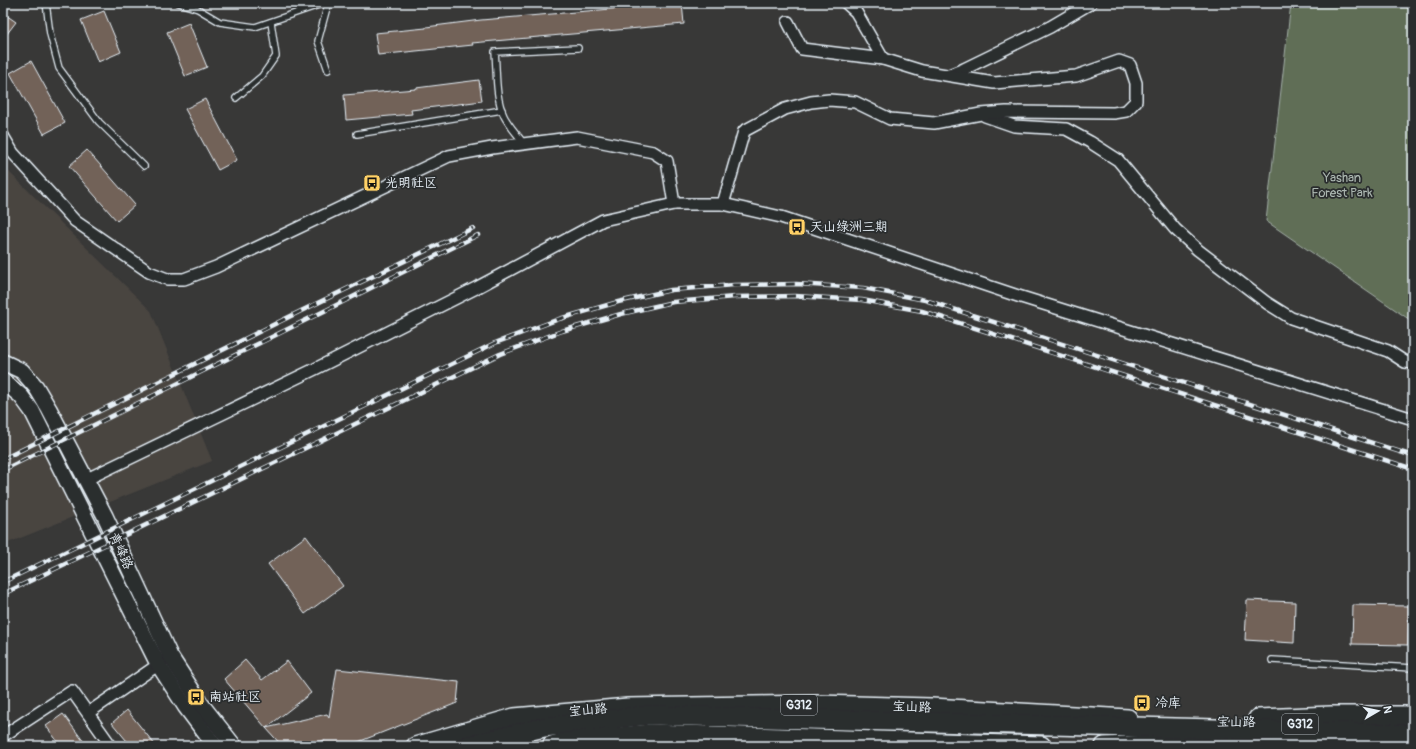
<svg xmlns="http://www.w3.org/2000/svg" width="1416" height="749" font-family="Pangolin,'LXGW WenKai TC',sans-serif">
	<style>
		.built { fill: #494541 }
		.green { fill: #606e57; stroke: #a4b0a8 }
		.building { fill: #726259; stroke: #e8f1f8 }
		.lines { fill: none; stroke-linecap: round; stroke-linejoin: round }
		.lane-casing { stroke: #e8f1f8; stroke-width: 8 }
		.street-casing { stroke: #e8f1f8; stroke-width: 14 }
		.secondary-casing { stroke: #e8f1f8; stroke-width: 18 }
		.primary-casing { stroke: #e8f1f8; stroke-width: 20 }
		.highway-casing { stroke: #e8f1f8; stroke-width: 22 }
		.lane { stroke: #2a2d2e; stroke-width: 5.5 }
		.street { stroke: #2a2d2e; stroke-width: 11 }
		.secondary { stroke: #2a2d2e; stroke-width: 15 }
		.primary { stroke: #2a2d2e; stroke-width: 17 }
		.highway { stroke: #2a2d2e; stroke-width: 19 }
		.rail-casing { stroke: #e8f1f8; stroke-width: 4.5 }
		.rail { stroke: #2a2d2e; stroke-width: 3; stroke-dasharray: 9; stroke-linecap: butt }
		.labels { text-anchor: middle; dominant-baseline: central; stroke-width: 3.5; stroke-linejoin: round; paint-order: stroke }
		.shield { fill: #2a2d2e; stroke: #afb6bb; stroke-width: 1 }
		.shield-label { font-size: 12px; font-weight: bold; fill: #e8f1f8 }
		.park-label { font-size: 13px; fill: #abb6b0; stroke: #2a2d2e }
		.poi-label { font-size: 13px; fill: #e8f1f8; stroke: #2a2d2e; text-anchor: start }
		.street-label { font-size: 13px; fill: #e8f1f8; stroke: #2a2d2e }
	</style>
	<rect width="100%" height="100%" fill="#383837"/>
	<filter id="ink" filterUnits="userSpaceOnUse"><feTurbulence type="fractalNoise" baseFrequency=".025" numOctaves="2"/><feDisplacementMap in="SourceGraphic" scale="8" xChannelSelector="R" yChannelSelector="G"/><feConvolveMatrix kernelMatrix="1 2 1 2 8 2 1 2 1" color-interpolation-filters="sRGB"/></filter>
	<g filter="url(#ink)">
		<polygon class="built" points="3,166 151,311 212,461 3,545"/>
		<polygon class="green" points="1291,3 1413,3 1413,322 1266,221"/>
		<g class="building">
			<polygon points="682,3 684,24 472,43 473,45 378,55 375,33 426,28 426,27 481,20"/>
			<polygon points="104,11 121,52 98,62 81,20"/>
			<polygon points="3,13 16,22 3,39"/>
			<polygon points="189,23 207,67 185,76 167,32"/>
			<polygon points="31,61 65,123 44,134 10,73"/>
			<polygon points="479,80 482,101 411,110 412,114 346,120 344,95 416,89 416,88"/>
			<polygon points="205,99 237,160 218,170 185,109"/>
			<polygon points="87,150 135,205 117,221 69,166"/>
			<polygon points="306,536 343,586 305,614 268,564"/>
			<polygon points="1247,600 1295,602 1294,643 1245,640"/>
			<polygon points="1353,605 1409,606 1408,645 1352,644"/>
			<polygon points="245,660 262,680 287,661 311,693 266,728 224,679"/>
			<polygon points="337,669 459,682 457,703 348,746 323,746 324,740 305,746 282,746 266,728 327,714 329,717"/>
			<polygon points="127,710 156,746 131,746 112,723"/>
			<polygon points="63,714 87,746 61,746 46,726"/>
		</g>
		<g class="lines">
			<defs>
				<g id="lane">
					<polyline points="46,3 50,34 59,68 99,122 144,166"/>
					<polyline points="179,3 198,9 220,22 255,27 319,5 348,3"/>
					<polyline points="328,70 318,41 328,4"/>
					<polyline points="236,98 262,76 276,56 271,22"/>
					<polyline points="357,134 502,110"/>
					<path d="M524,144C518,135 509,126 504,116C495,97 497,72 495,52L578,48"/>
					<polyline points="1272,660 1413,668"/>
				</g>
				<g id="street">
					<polyline points="846,3 856,12 883,59"/>
					<polyline points="949,75 964,69 1050,27 1091,3"/>
					<polyline points="985,116 1014,126 1066,129 1090,142 1118,160 1175,229 1198,250 1267,303 1291,318 1388,351 1405,362 1413,363"/>
					<polyline points="3,136 13,153 75,221 149,272 167,279 184,279 216,267 449,156 492,148 577,137 653,152 667,161 674,204"/>
					<polyline points="723,204 744,131 785,109 811,102 829,100 855,102 890,119 934,123 981,114 1006,112 1114,113 1126,111 1136,101 1136,83 1130,65 1119,61 1076,76 994,83 922,71 883,59 802,49 788,22"/>
					<polyline points="85,480 315,369 476,288 603,220 674,204 723,204 781,217 1018,296 1413,419"/>
					<polyline points="88,713 165,660"/>
					<polyline points="3,736 72,691 111,746"/>
				</g>
				<g id="secondary">
					<polyline points="3,362 22,371 36,387 49,409 105,516 170,656 201,704 234,746"/>
					<polyline points="3,381 21,396 32,411 158,664 185,706 215,746"/>
				</g>
				<g id="primary">
					<polyline points="415,746 514,717 628,707 817,704 931,707 1128,718"/>
					<polyline points="1104,746 1171,743 1413,744"/>
				</g>
				<g id="highway">
					<polyline points="1258,719 1331,716 1413,716"/>
					<polyline points="466,746 544,727 649,715 1413,734"/>
					<polyline points="552,746 567,742 650,734 1041,746"/>
				</g>
			</defs>
			<use href="#lane" class="lane-casing"/>
			<use href="#street" class="street-casing"/>
			<use href="#secondary" class="secondary-casing"/>
			<use href="#primary" class="primary-casing"/>
			<use href="#highway" class="highway-casing"/>
			<use href="#lane" class="lane"/>
			<use href="#street" class="street"/>
			<use href="#secondary" class="secondary"/>
			<use href="#primary" class="primary"/>
			<use href="#highway" class="highway"/>
			<defs>
				<g id="rail">
					<polyline points="3,459 301,311 473,228"/>
					<polyline points="3,470 478,235"/>
					<polyline points="3,582 495,343 559,319 618,302 671,290 734,285 796,284 863,288 925,300 1413,456"/>
					<polyline points="3,594 500,354 562,331 621,314 673,302 735,297 795,296 862,300 922,311 1413,469"/>
				</g>
			</defs>
			<use href="#rail" class="rail-casing"/>
			<use href="#rail" class="rail"/>
		</g>
	</g>
	<defs>
		<symbol id="bus-square" viewBox="-11 -11 22 22"><rect x="-9" y="-9" width="18" height="18" rx="4" fill="#ffd166" stroke="#2a2d2e"/><path d="M-5-6H5V4H4V6H2V4H-2V6H-4V4H-5ZM-3.5-4V0h7V-4ZM-3.5 1.2v1.5H-2V1.2ZM2 1.2v1.5H3.5V1.2Z" fill="#111"/></symbol>
	</defs>
	<g fill-rule="evenodd">
		<use href="#bus-square" x="362" y="173" width="20" height="20"/>
		<use href="#bus-square" x="787" y="217" width="20" height="20"/>
		<use href="#bus-square" x="186" y="687" width="20" height="20"/>
		<use href="#bus-square" x="1132" y="693" width="20" height="20"/>
	</g>
	<g class="labels">
		<g class="shield">
			<rect x="781" y="695" width="36" height="20" rx="3"/>
			<rect x="1282" y="714" width="36" height="20" rx="3"/>
		</g>
		<g class="shield-label">
			<text x="799" y="705">G312</text>
			<text x="1300" y="724">G312</text>
		</g>
		<g class="park-label">
			<text x="1342" y="178">Yashan<tspan x="1342" dy="15">Forest Park</tspan></text>
		</g>
		<g class="poi-label">
			<text x="385" y="183">光明社区</text>
			<text x="810" y="227">天山绿洲三期</text>
			<text x="209" y="697">南站社区</text>
			<text x="1155" y="703">冷库</text>
		</g>
		<g class="street-label">
			<text transform="translate(121 551) rotate(65)">青峰路</text>
			<text transform="translate(912 707) rotate(2)">宝山路</text>
			<text transform="translate(588 710) rotate(-5)">宝山路</text>
			<text transform="translate(1236 722) rotate(1)">宝山路</text>
		</g>
	</g>
	<rect width="1416" height="749" fill="none" stroke="#2a2d2e" stroke-width="16"/>
	<rect x="8" y="8" width="1400" height="733" fill="none" stroke="#e8f1f8" stroke-width="1.5" filter="url(#ink)"/>
	<g transform="translate(1378 711) rotate(81)" stroke="#2a2d2e" stroke-width="3" paint-order="stroke">
	<path d="M0-3L7 15L0 10L-7 15Z" fill="#e8f1f8"/>
	<text y="-6" font-size="11" font-weight="bold" text-anchor="middle" fill="#e8f1f8">N</text>
	</g>
</svg>
